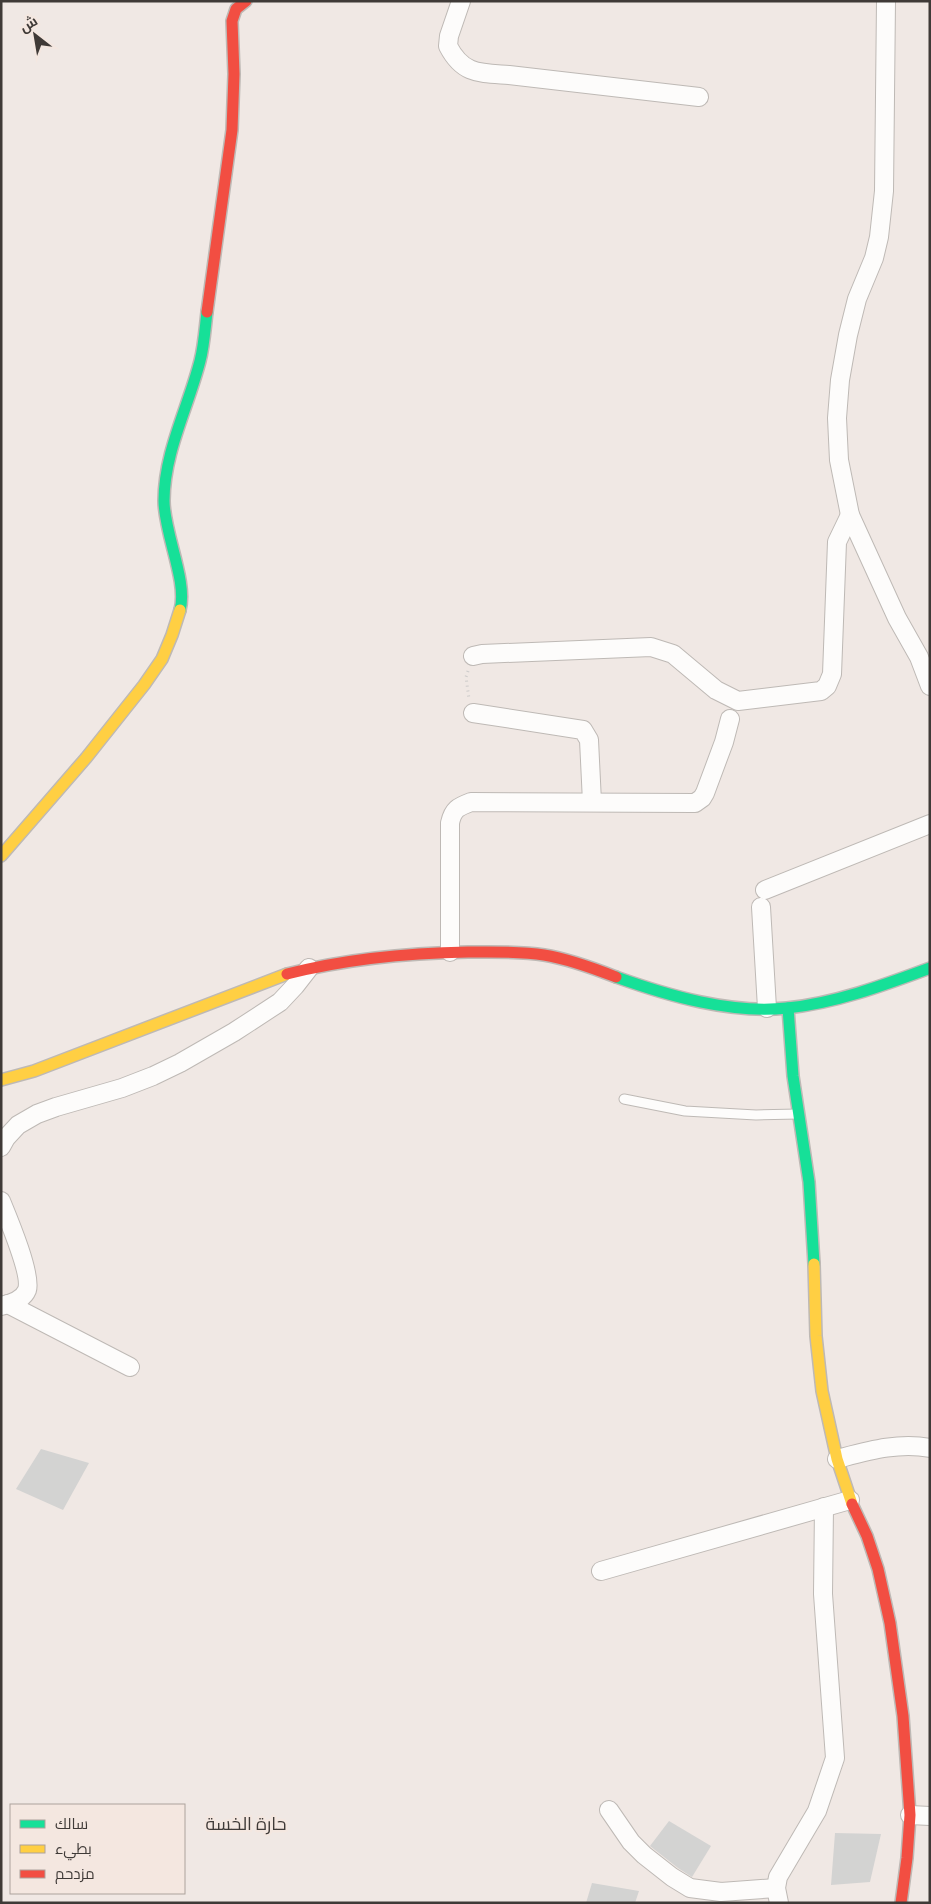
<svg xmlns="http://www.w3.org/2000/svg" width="931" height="1904" font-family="'Roboto Condensed',Cairo,sans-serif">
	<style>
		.building { fill: #d3d3d2 }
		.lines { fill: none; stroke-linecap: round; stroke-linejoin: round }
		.lane-casing { stroke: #beb9b5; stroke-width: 11 }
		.street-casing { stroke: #beb9b5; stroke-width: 20 }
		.fast-casing { stroke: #beb9b5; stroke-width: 14 }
		.slow-casing { stroke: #beb9b5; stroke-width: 14 }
		.jam-casing { stroke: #beb9b5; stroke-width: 14 }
		.path { stroke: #cdcbca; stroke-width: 3; stroke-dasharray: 1 4; stroke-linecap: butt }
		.lane { stroke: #fdfcfb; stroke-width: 9 }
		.street { stroke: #fdfcfb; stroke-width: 18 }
		.fast { stroke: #16e098; stroke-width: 11 }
		.slow { stroke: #ffcf43; stroke-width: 11 }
		.jam { stroke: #f24e42; stroke-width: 11 }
		.labels { text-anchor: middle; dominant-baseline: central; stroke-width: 4.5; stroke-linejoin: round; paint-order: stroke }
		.quarter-label { font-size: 18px; fill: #3f3a37; stroke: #f4e7e0 }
	</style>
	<rect width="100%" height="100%" fill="#f0e8e4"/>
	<g class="building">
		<polygon points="41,1449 89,1463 63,1510 16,1489"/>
		<polygon points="669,1821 711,1846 692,1877 678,1868 650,1846"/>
		<polygon points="835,1833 881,1834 870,1882 831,1885"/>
		<polygon points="592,1883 639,1891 635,1903 586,1903"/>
	</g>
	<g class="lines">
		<defs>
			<polyline id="lane" points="624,1099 685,1111 756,1115 798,1114"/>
			<g id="street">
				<path d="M461,1L449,36L448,46C463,75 480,73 509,75L699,97"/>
				<polyline points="886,1 884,191 879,237 874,258 857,299 848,335 840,380 837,418 839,460 850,515 897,618 919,657 930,686"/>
				<polyline points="473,656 482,654 651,647 673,654 716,690 738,701 821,691 827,686 832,674 837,542 850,515"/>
				<polyline points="473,713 583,730 589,740 592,802"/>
				<polyline points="765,890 930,824"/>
				<polyline points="761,907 767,1008"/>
				<path d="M450,952V823C453,809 458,807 471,802L695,803L702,798L705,793L724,742L730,719"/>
				<polyline points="1,1147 6,1138 18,1125 37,1114 56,1107 122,1088 153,1076 180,1063 234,1032 280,1002 295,986 309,968"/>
				<path d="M1,1201C8,1218 32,1275 27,1290C23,1300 10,1304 1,1306"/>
				<polyline points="8,1304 130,1367"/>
				<path d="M837,1459C868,1451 898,1442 930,1448"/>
				<polyline points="601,1571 850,1500"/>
				<polyline points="609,1810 631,1842 644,1855 672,1877 690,1888 721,1892 776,1888"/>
				<polyline points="910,1815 930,1816"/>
				<polyline points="779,1903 776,1888 778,1877 817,1811 835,1758 823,1594 824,1507"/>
			</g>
			<g id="fast">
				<path d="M180,610C188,582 164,533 164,501C164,452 188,408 200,361C204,346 205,329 207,312"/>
				<path d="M616,977C669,996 731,1014 787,1008C836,1003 884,985 930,968"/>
				<polyline points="788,1008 793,1076 809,1182 814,1264"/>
			</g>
			<g id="slow">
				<polyline points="1,856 86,758 144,685 162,659 172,635 180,610"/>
				<polyline points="1,1080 34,1071 287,974"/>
				<polyline points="814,1264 816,1336 822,1391 837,1459 852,1504"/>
			</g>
			<g id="jam">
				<polyline points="207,312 232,130 234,74 232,21 236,9 246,1"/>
				<path d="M287,974C346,959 407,953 468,952C493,952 519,951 544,955C569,959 593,968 616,977"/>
				<polyline points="852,1504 867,1536 878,1569 890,1623 903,1716 910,1815 907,1858 901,1903"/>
			</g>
		</defs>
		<use href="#lane" class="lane-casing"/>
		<use href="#street" class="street-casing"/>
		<use href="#fast" class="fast-casing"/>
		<use href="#slow" class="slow-casing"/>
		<use href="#jam" class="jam-casing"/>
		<polyline class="path" points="468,671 466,677 469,699"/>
		<use href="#lane" class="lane"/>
		<use href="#street" class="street"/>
		<use href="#fast" class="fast"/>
		<use href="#slow" class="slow"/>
		<use href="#jam" class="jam"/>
	</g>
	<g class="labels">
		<g class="quarter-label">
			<text x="246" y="1823">حارة الخسة</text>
		</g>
	</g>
	<rect width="931" height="1904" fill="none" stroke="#3f3a37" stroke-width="5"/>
	<rect x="10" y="1804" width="175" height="90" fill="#f4e7e0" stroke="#aca29c"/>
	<rect x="20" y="1820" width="25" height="8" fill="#16e098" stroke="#aca29c"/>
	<text x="55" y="1829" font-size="15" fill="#3f3a37">سالك</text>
	<rect x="20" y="1845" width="25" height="8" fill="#ffcf43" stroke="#aca29c"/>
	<text x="55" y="1854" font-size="15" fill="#3f3a37">بطيء</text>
	<rect x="20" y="1870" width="25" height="8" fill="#f24e42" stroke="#aca29c"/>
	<text x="55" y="1879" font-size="15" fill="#3f3a37">مزدحم</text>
	<g transform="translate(35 35) rotate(329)" stroke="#f4e7e0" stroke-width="4" paint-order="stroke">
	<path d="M0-4L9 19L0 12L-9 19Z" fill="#3f3a37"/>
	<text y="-8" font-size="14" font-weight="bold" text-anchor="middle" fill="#3f3a37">ش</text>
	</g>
</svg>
